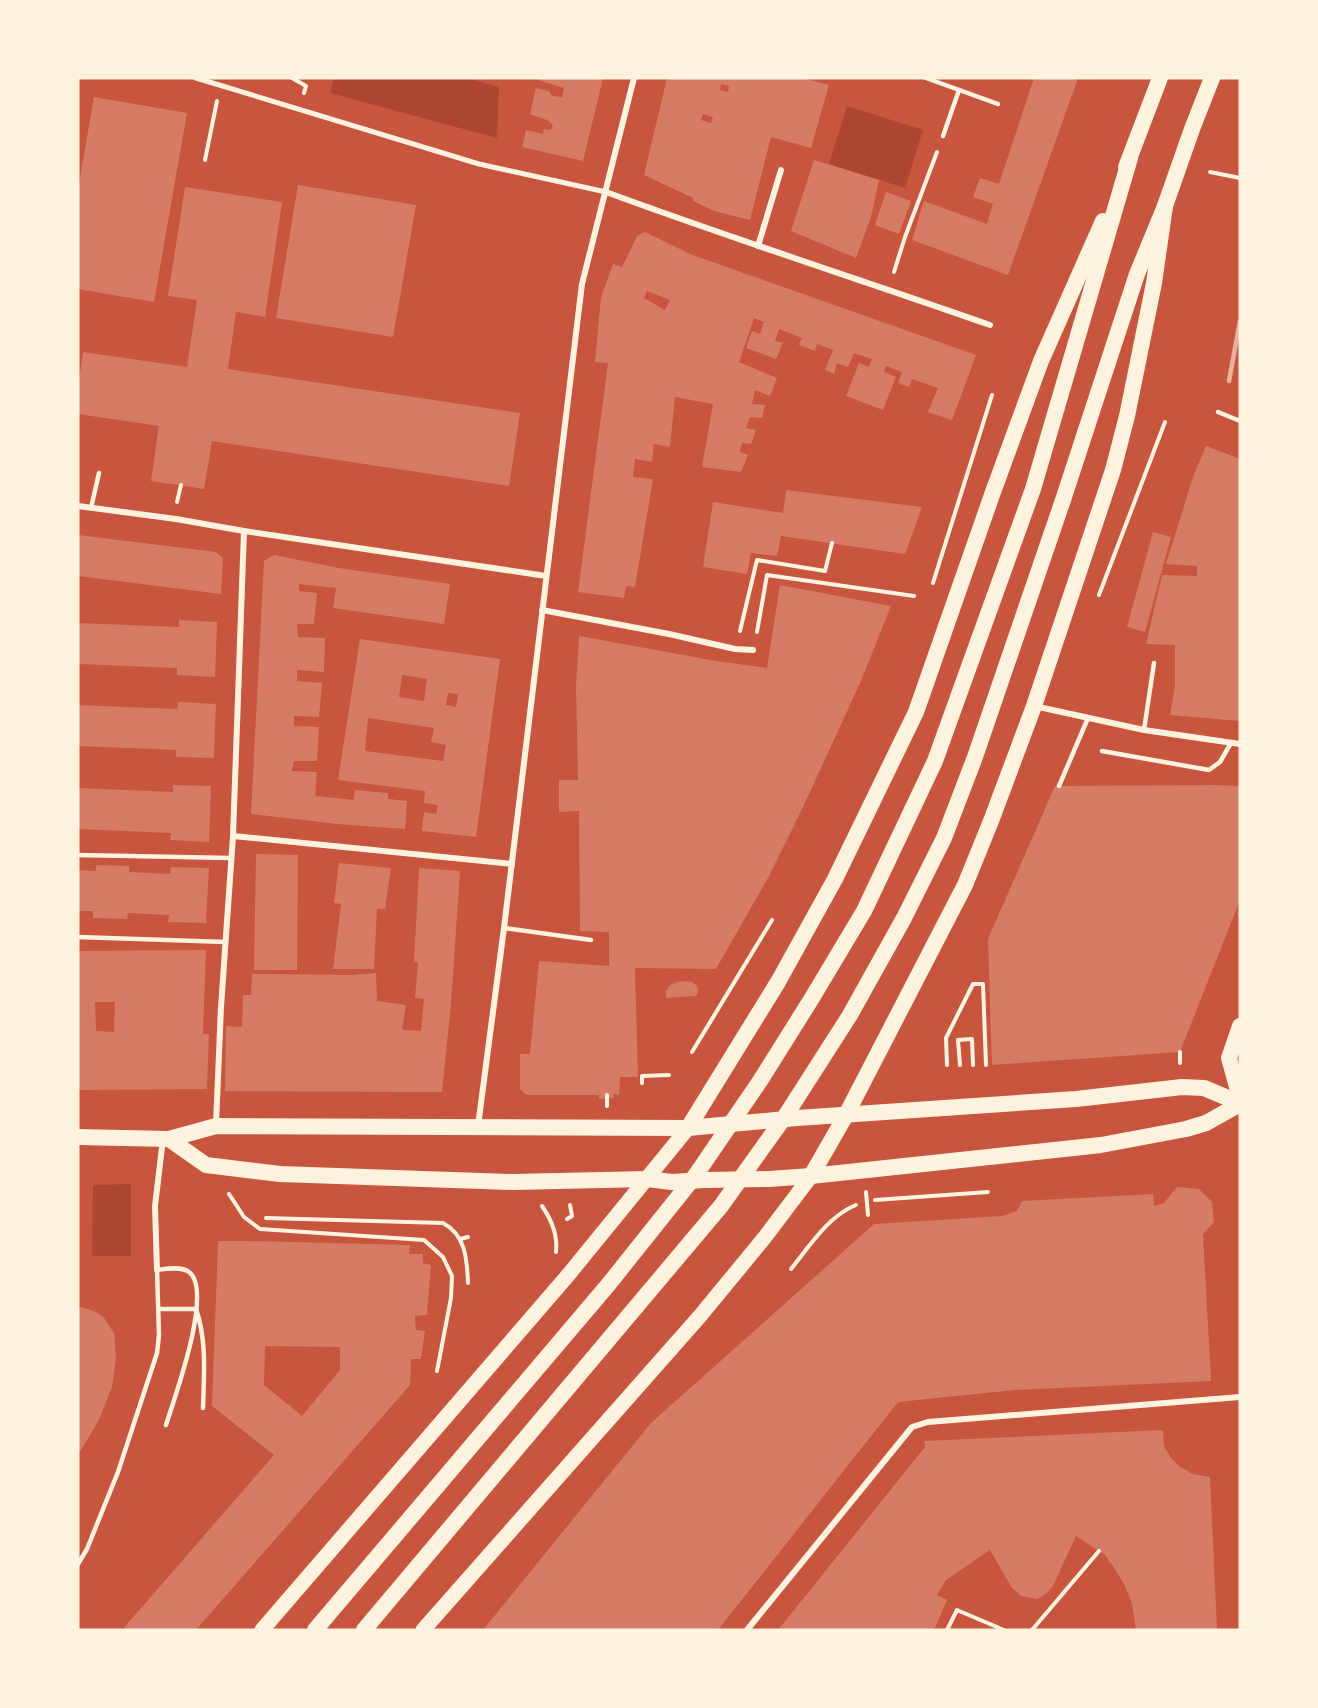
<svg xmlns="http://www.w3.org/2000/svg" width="1318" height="1708" font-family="'Asap Condensed',sans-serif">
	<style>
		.green { fill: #ae4732 }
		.building { fill: #d67c66; fill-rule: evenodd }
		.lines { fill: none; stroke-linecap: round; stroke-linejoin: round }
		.path { stroke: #fff3e0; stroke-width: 4 }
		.service { stroke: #fff3e0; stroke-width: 4.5 }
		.pedestrian { stroke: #fff3e0; stroke-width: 5 }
		.minor { stroke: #fff3e0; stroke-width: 6 }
		.primary { stroke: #fff3e0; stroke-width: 15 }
		.trunk { stroke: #fff3e0; stroke-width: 16 }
		.rail { stroke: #e9b49f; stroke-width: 4.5 }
	</style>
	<rect width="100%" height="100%" fill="#c8553d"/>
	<g class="green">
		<polygon points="334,78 466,78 499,87 497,138 330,93"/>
		<polygon points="847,106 923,130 905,188 829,164"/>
		<polygon points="131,1184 131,1256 92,1256 93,1185"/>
	</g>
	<g class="building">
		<polygon points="539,78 603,78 583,161 522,147 526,130 543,134 544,129 551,130 553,125 547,120 530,114 536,88 549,91 552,96 562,97 564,88 538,80"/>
		<path d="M667,78H803L829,85L811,148L771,137L750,220L714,211L693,201V198L644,175ZM721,84L729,86L728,92L720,90ZM703,114L713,117L711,123L701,120Z"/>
		<polygon points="1034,78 1078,78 1008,275 912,240 924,201 987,224 993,204 973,197 980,178 999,184"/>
		<polygon points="94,97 187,113 154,302 78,289 78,189"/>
		<polygon points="814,160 879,180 871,217 856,258 791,231"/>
		<polygon points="298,185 416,205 393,337 276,318"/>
		<polygon points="185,187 282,202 265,317 236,312 228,369 520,413 509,486 212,441 204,489 151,481 159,426 78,414 78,387 83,352 187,367 197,300 168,296"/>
		<polygon points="886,192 911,201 899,234 875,225"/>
		<path d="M645,232L690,254L976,355L952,420L928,412L938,388L912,379L909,387L898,383L902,372L886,366L884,372L896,377L883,410L846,396L859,363L869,367L872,359L854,353L848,367L837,363L834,374L825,370L833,350L817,344L815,351L799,345L802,338L779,329L775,341L783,343L776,359L746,348L752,331L760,334L764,322L754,318L739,362L777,378L770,396L755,390L752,404L765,405L762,418L750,417L746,428L756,430L751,444L742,443L740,452L748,455L741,472L702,467L713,404L675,397L670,447L654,444L652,462L635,459L633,477L653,479L635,587L626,586L624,598L578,592L608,363L595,362L601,297L613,264L622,267L637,236ZM647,291L670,300L665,310L644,298Z"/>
		<polygon points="1206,446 1240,459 1240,721 1170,715 1175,686 1175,645 1146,644 1162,575 1197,576 1197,566 1166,564 1193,477"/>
		<polygon points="786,490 922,507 905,554 781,536 777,556 751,553 747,574 703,567 713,502 783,513"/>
		<polygon points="1153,532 1171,537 1145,632 1127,627"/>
		<polygon points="78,535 216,552 223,558 221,594 78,576"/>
		<polygon points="274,555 339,568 450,584 444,624 333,608 336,588 299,584 299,591 317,593 314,624 297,624 298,637 325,638 324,672 297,670 297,681 322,683 319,717 294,716 294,726 319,727 317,761 294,761 292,771 317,772 315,796 354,800 355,790 388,793 388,799 407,801 405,829 337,824 251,814 264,561"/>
		<polygon points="780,585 891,606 861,681 803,807 768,878 716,969 635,968 638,1077 620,1077 619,1095 613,1094 614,1098 599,1099 599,1095 526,1095 520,1089 520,1054 530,1054 539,961 609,966 609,932 580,931 579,811 559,812 559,780 578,780 576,686 579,636 716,661 767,668"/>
		<polygon points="179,620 217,622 215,677 177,675 177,668 78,664 78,623 179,627"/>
		<path d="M360,639L500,659L476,837L422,831L424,812L436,814L438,805L424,803L425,791L338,780ZM402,675L427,679L424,701L399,697ZM448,693L458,694L456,707L446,705ZM368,718L434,728L431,742L446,745L443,761L365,751Z"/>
		<polygon points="178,702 216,704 214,758 176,757 176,750 78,746 78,705 177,709"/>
		<polygon points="173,785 211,786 209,842 170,840 171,833 78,829 78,788 173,792"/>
		<polygon points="1214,785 1240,786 1240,900 1180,1052 992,1065 988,939 1055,786"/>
		<polygon points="256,854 298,855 297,970 254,970"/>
		<polygon points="339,863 391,868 385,909 377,909 374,969 333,969 341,904 334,903"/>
		<polygon points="96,865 129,866 129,872 170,874 171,867 209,868 206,923 168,922 169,915 128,913 127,919 93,918 93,911 78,911 78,870 96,871"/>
		<polygon points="419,868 460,871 451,1004 442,1092 225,1091 226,1026 242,1027 243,995 251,995 252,974 352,975 376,973 377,1001 406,1005 402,1030 421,1031 424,999 415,998 418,962 414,962"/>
		<path d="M206,950L203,1034H209L207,1089L78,1090V951ZM95,1002H115L114,1032L96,1031Z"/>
		<polygon points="681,981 692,982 697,986 698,992 696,996 666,998 666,991 670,985"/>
		<polygon points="1177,1187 1199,1189 1212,1202 1214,1222 1203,1234 1211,1381 1015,1390 898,1402 718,1630 483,1630 651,1423 874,1224 1002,1216 1017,1211 1022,1201 1153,1194 1154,1206 1164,1203"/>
		<path d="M218,1241H249L410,1245L409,1254H423V1263L431,1265L427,1315L415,1316L416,1330L425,1331L421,1359H411L410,1385L196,1630H122L274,1455L212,1406ZM265,1346L340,1347V1370L302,1416L264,1385Z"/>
		<polygon points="82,1307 96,1312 104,1318 114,1333 116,1358 112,1387 99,1420 78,1455 78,1308"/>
		<polygon points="1163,1430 1164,1446 1171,1458 1180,1467 1193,1474 1210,1477 1217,1630 1136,1630 1132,1604 1125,1586 1115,1569 1105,1555 1076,1536 1053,1586 1047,1593 1038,1599 1021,1596 1012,1588 990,1550 946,1580 937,1595 947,1600 934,1630 778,1630 925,1447 924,1441"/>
	</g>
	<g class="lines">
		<g class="path">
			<polyline points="292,78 306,86 304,93"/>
			<polyline points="205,160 217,101"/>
			<polyline points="1210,172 1240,178"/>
			<polyline points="894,272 905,237 937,152"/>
			<polyline points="177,502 181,485"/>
			<polyline points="933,583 992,395"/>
			<polyline points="1099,595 1165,422"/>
			<polyline points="740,631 757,560 825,571 832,543"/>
			<polyline points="757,632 767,575 914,596"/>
			<polyline points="692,1052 772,920"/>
			<polyline points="1180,1052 1180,1063"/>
			<polyline points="947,1065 946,1038 973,984 983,984 986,1065"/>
			<polyline points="960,1065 958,1040 972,1039 973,1065"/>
			<polyline points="642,1083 642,1076 669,1075"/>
			<polyline points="607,1106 607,1095"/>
			<polyline points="866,1192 868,1215"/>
			<polyline points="229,1194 244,1217 260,1229 424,1240 443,1257 452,1276 451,1298 437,1371"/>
			<polyline points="875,1200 988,1192"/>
			<path d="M542,1206C551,1219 558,1235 556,1252"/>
			<path d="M266,1218L443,1223C466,1235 467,1260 468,1283"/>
			<polyline points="567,1219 572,1216 570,1205"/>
			<polyline points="460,1239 468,1237"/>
			<path d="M791,1269C809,1247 828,1216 856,1205"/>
			<polyline points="947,1630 957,1610 1004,1630"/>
			<polyline points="1032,1630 1099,1551"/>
		</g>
		<g class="service">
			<polyline points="926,78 998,104"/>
			<polyline points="943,136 959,90"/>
			<polyline points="1218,412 1240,421"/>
			<polyline points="91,508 99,473"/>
			<polyline points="1144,730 1154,663"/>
			<polyline points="1102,751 1209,770 1220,762 1231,743"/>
			<polyline points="1059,786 1088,718"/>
			<polyline points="78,855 231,858"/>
			<polyline points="504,928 591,940"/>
			<polyline points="78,937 226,942"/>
			<path d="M159,1309H196C207,1341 204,1374 203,1408"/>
			<path d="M78,1564L87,1549L118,1472L157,1353L159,1335L157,1270C165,1269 181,1266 189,1272C214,1291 174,1399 166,1425"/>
		</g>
		<polyline class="pedestrian" points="196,78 479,164 606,192"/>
		<g class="minor">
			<path d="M606,192C733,239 862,280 990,325"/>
			<polyline points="758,246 781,170"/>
			<polyline points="78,506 176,519 244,531 546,576"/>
			<polyline points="542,610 669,634 735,649 753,650"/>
			<polyline points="1034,706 1144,730 1240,744"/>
			<polyline points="233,836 512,864"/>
			<polyline points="216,1124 221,1007 233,836 244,531"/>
			<polyline points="478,1126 504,928 582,284 634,78"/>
			<polyline points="157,1270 155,1206 163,1139"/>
			<polyline points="747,1630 912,1427 928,1422 1240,1397"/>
		</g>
		<g class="primary">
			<polyline points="262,1630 569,1274 688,1128"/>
			<polyline points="423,1630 700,1316 765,1237 811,1176"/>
		</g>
		<g class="trunk">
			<polyline points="1126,167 1160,78"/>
			<polyline points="1240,1026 1229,1058 1240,1098"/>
			<polyline points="688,1128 778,982 835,879 916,712 993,492 1041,361 1103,221"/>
			<polyline points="78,1137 169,1139 216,1126 688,1128 797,1118 1076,1099 1182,1087 1204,1088 1240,1103"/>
			<polyline points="169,1139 206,1165 280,1174 513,1182 647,1179 672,1182 704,1180 769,1179 811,1176 1101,1145 1186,1129 1206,1123 1240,1104"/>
			<polyline points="811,1176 846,1115 965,885 991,821 1034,706 1113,470 1127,416 1154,283 1165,206 1192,129 1212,78"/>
			<polyline points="315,1630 608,1285 695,1176 760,1081 812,998 864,911 935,761 1033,489 1130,158"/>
			<polyline points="364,1630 721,1206 786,1115 850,1015 904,918 944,838 975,757 1064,497 1137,274 1165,206"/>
		</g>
		<polyline class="rail" points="1229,381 1240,321"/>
	</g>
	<rect width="1318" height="1708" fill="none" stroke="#fff3e0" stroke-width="159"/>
</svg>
